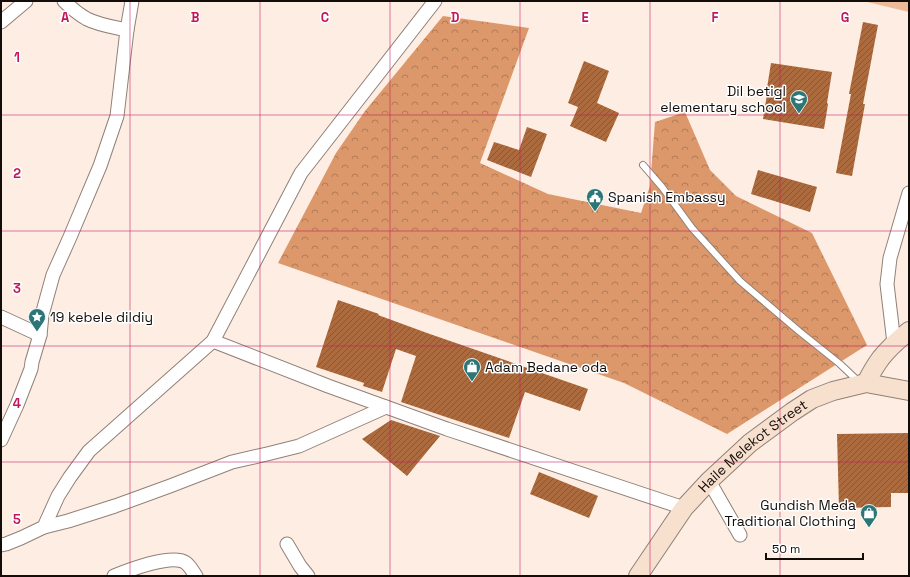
<svg xmlns="http://www.w3.org/2000/svg" width="910" height="577" font-family="'Space Grotesk',sans-serif">
	<style>
		.forest { fill: url(#forest-crowns) }
		.park { fill: #eeba99 }
		.building { fill: url(#building-hatch) }
		.lines { fill: none; stroke-linecap: round; stroke-linejoin: round }
		.lane-casing { stroke: #908178; stroke-width: 8 }
		.street-casing { stroke: #908178; stroke-width: 15 }
		.secondary-casing { stroke: #908178; stroke-width: 20 }
		.lane { stroke: #fff; stroke-width: 6 }
		.street { stroke: #fff; stroke-width: 13 }
		.secondary { stroke: #f8e0cf; stroke-width: 18 }
		.grid { fill: none; stroke: #c2185b; stroke-width: 1; stroke-opacity: 0.55 }
		.labels { text-anchor: middle; dominant-baseline: central; stroke-width: 3; stroke-linejoin: round; paint-order: stroke }
		.poi-label { font-size: 14px; fill: #130d0a; stroke: #fff; text-anchor: start }
		.street-label { font-size: 14px; fill: #130d0a; stroke: #fff }
		.grid-label { font-size: 13px; text-anchor: middle; font-weight: bold; fill: #c2185b; stroke: #fff; stroke-width: 3; stroke-linejoin: round; paint-order: stroke }
	</style>
	<defs>
		<pattern id="forest-crowns" width="20" height="18" patternUnits="userSpaceOnUse"><rect width="20" height="18" fill="#dc986a"/><path d="M2 6a3 3 0 1 1 6 0M12 15a3 3 0 1 1 6 0" fill="none" stroke="#b17a55"/></pattern>
		<pattern id="building-hatch" width="6" height="6" patternUnits="userSpaceOnUse"><rect width="6" height="6" fill="#ac6b3e"/><path d="M-1 1l2-2M0 6l6-6M5 7l2-2" fill="none" stroke="#8b5632"/></pattern>
	</defs>
	<rect width="100%" height="100%" fill="#fdede2"/>
	<polygon class="forest" points="443,16 529,28 480,163 548,194 641,213 650,186 655,122 685,112 710,170 736,196 812,233 867,345 727,434 624,383 278,263 336,153 365,111"/>
	<polygon class="park" points="863,1 909,1 909,12"/>
	<g class="building">
		<polygon points="863,22 878,25 863,104 865,104 852,176 836,173 851,94 849,94"/>
		<polygon points="584,61 609,71 597,103 619,113 606,142 570,126 578,107 568,103"/>
		<polygon points="771,63 832,72 827,103 828,104 824,129 763,119 768,88 767,88"/>
		<polygon points="527,127 547,134 531,177 487,160 494,142 519,150"/>
		<polygon points="758,170 817,187 810,212 751,194"/>
		<polygon points="338,300 379,314 378,315 427,333 588,389 580,411 525,392 509,438 401,402 416,356 396,349 382,392 363,386 364,383 316,367"/>
		<polygon points="391,420 440,436 407,476 362,439"/>
		<polygon points="909,433 909,493 891,493 891,507 839,508 837,434"/>
		<polygon points="539,472 598,496 589,518 530,494"/>
	</g>
	<g class="lines">
		<defs>
			<polyline id="lane" points="643,165 662,187 692,228 740,281 800,332 840,364 859,382"/>
			<g id="street">
				<path d="M64,1C71,8 78,14 87,19C99,25 113,27 127,30"/>
				<polyline points="1,22 26,1"/>
				<polyline points="1,317 40,335"/>
				<polyline points="213,341 328,386 447,429 684,508"/>
				<polyline points="894,343 887,284 890,258 909,193"/>
				<polyline points="1,440 17,405 31,369 32,362 40,335 42,315 53,275 70,237 100,166 117,116 127,30 132,1"/>
				<polyline points="709,481 740,535"/>
				<polyline points="44,527 68,521 115,506 170,486 232,462 267,454 299,446 386,407"/>
				<polyline points="287,544 300,566 308,576"/>
				<polyline points="1,545 6,544 21,538 44,527 58,496 70,477 89,451 213,341 301,173 435,1"/>
				<path d="M114,576C129,570 173,553 186,563C190,566 193,572 196,576"/>
			</g>
			<g id="secondary">
				<path d="M866,383C870,375 875,366 881,358C889,348 899,339 909,331"/>
				<path id="s1" d="M638,576L684,508L709,481L750,443L792,412L812,399L833,391L866,383L909,391"/>
			</g>
		</defs>
		<use href="#lane" class="lane-casing"/>
		<use href="#street" class="street-casing"/>
		<use href="#secondary" class="secondary-casing"/>
		<use href="#lane" class="lane"/>
		<use href="#street" class="street"/>
		<use href="#secondary" class="secondary"/>
	</g>
	<path class="grid" d="M130,1V576M260,1V576M390,1V576M520,1V576M650,1V576M780,1V576M1,115H909M1,231H909M1,346H909M1,462H909"/>
	<defs>
		<symbol id="school-pin" viewBox="-11 -11 22 30"><path d="M0 17L-7.5 6A9.5 9.5 0 1 1 7.5 6Z" fill="#2c7677" stroke="#fff"/><path d="M0-5L7-2L0 1L-7-2ZM-4 1L0 2.5L4 1V4Q0 6-4 4Z" fill="#fff"/></symbol>
		<symbol id="civic-pin" viewBox="-11 -11 22 30"><path d="M0 17L-7.5 6A9.5 9.5 0 1 1 7.5 6Z" fill="#2c7677" stroke="#fff"/><path d="M-.6-6.5H3V-4.5H.6V-3L4-1V1h2V6H-6V1h2V-1L-.6-3ZM-1.2 2.5V6h2.4V2.5Z" fill="#fff"/></symbol>
		<symbol id="sight-pin" viewBox="-11 -11 22 30"><path d="M0 17L-7.5 6A9.5 9.5 0 1 1 7.5 6Z" fill="#2c7677" stroke="#fff"/><path d="M0-6L1.8-2.2L6-1.7L2.9 1.2L3.7 5.4L0 3.3L-3.7 5.4L-2.9 1.2L-6-1.7L-1.8-2.2Z" fill="#fff"/></symbol>
		<symbol id="shop-pin" viewBox="-11 -11 22 30"><path d="M0 17L-7.5 6A9.5 9.5 0 1 1 7.5 6Z" fill="#2c7677" stroke="#fff"/><path d="M-5-2.5h2.3a2.7 3.5 0 0 1 5.4 0H5L5.5 6h-11ZM-1.5-2.5h3a1.5 2.3 0 0 0-3 0Z" fill="#fff"/></symbol>
	</defs>
	<g fill-rule="evenodd">
		<use href="#school-pin" x="789" y="89" width="20" height="27"/>
		<use href="#civic-pin" x="585" y="187" width="20" height="27"/>
		<use href="#sight-pin" x="27" y="307" width="20" height="27"/>
		<use href="#shop-pin" x="462" y="357" width="20" height="27"/>
		<use href="#shop-pin" x="859" y="503" width="20" height="27"/>
	</g>
	<g class="labels">
		<g class="poi-label">
			<text x="786" y="91" text-anchor="end">Dil betigl<tspan x="786" dy="16">elementary school</tspan></text>
			<text x="608" y="197">Spanish Embassy</text>
			<text x="50" y="317">19 kebele dildiy</text>
			<text x="485" y="367">Adam Bedane oda</text>
			<text x="856" y="505" text-anchor="end">Gundish Meda<tspan x="856" dy="16">Traditional Clothing</tspan></text>
		</g>
		<g class="street-label">
			<text stroke="none"><textPath href="#s1" startOffset="175">Haile Melekot Street</textPath></text>
		</g>
	</g>
	<g class="grid-label">
		<text x="65" y="22">A</text>
		<text x="195" y="22">B</text>
		<text x="325" y="22">C</text>
		<text x="455" y="22">D</text>
		<text x="585" y="22">E</text>
		<text x="715" y="22">F</text>
		<text x="845" y="22">G</text>
		<text x="17" y="62">1</text>
		<text x="17" y="178">2</text>
		<text x="17" y="293">3</text>
		<text x="17" y="408">4</text>
		<text x="17" y="524">5</text>
	</g>
	<rect width="910" height="577" fill="none" stroke="#130d0a" stroke-width="4"/>
	<path d="M766 553v6h97v-6" fill="none" stroke="#130d0a" stroke-width="2"/>
	<text x="772" y="553" font-size="12" fill="#130d0a" stroke="#ffffff" stroke-width="3" paint-order="stroke">50 m</text>
</svg>
